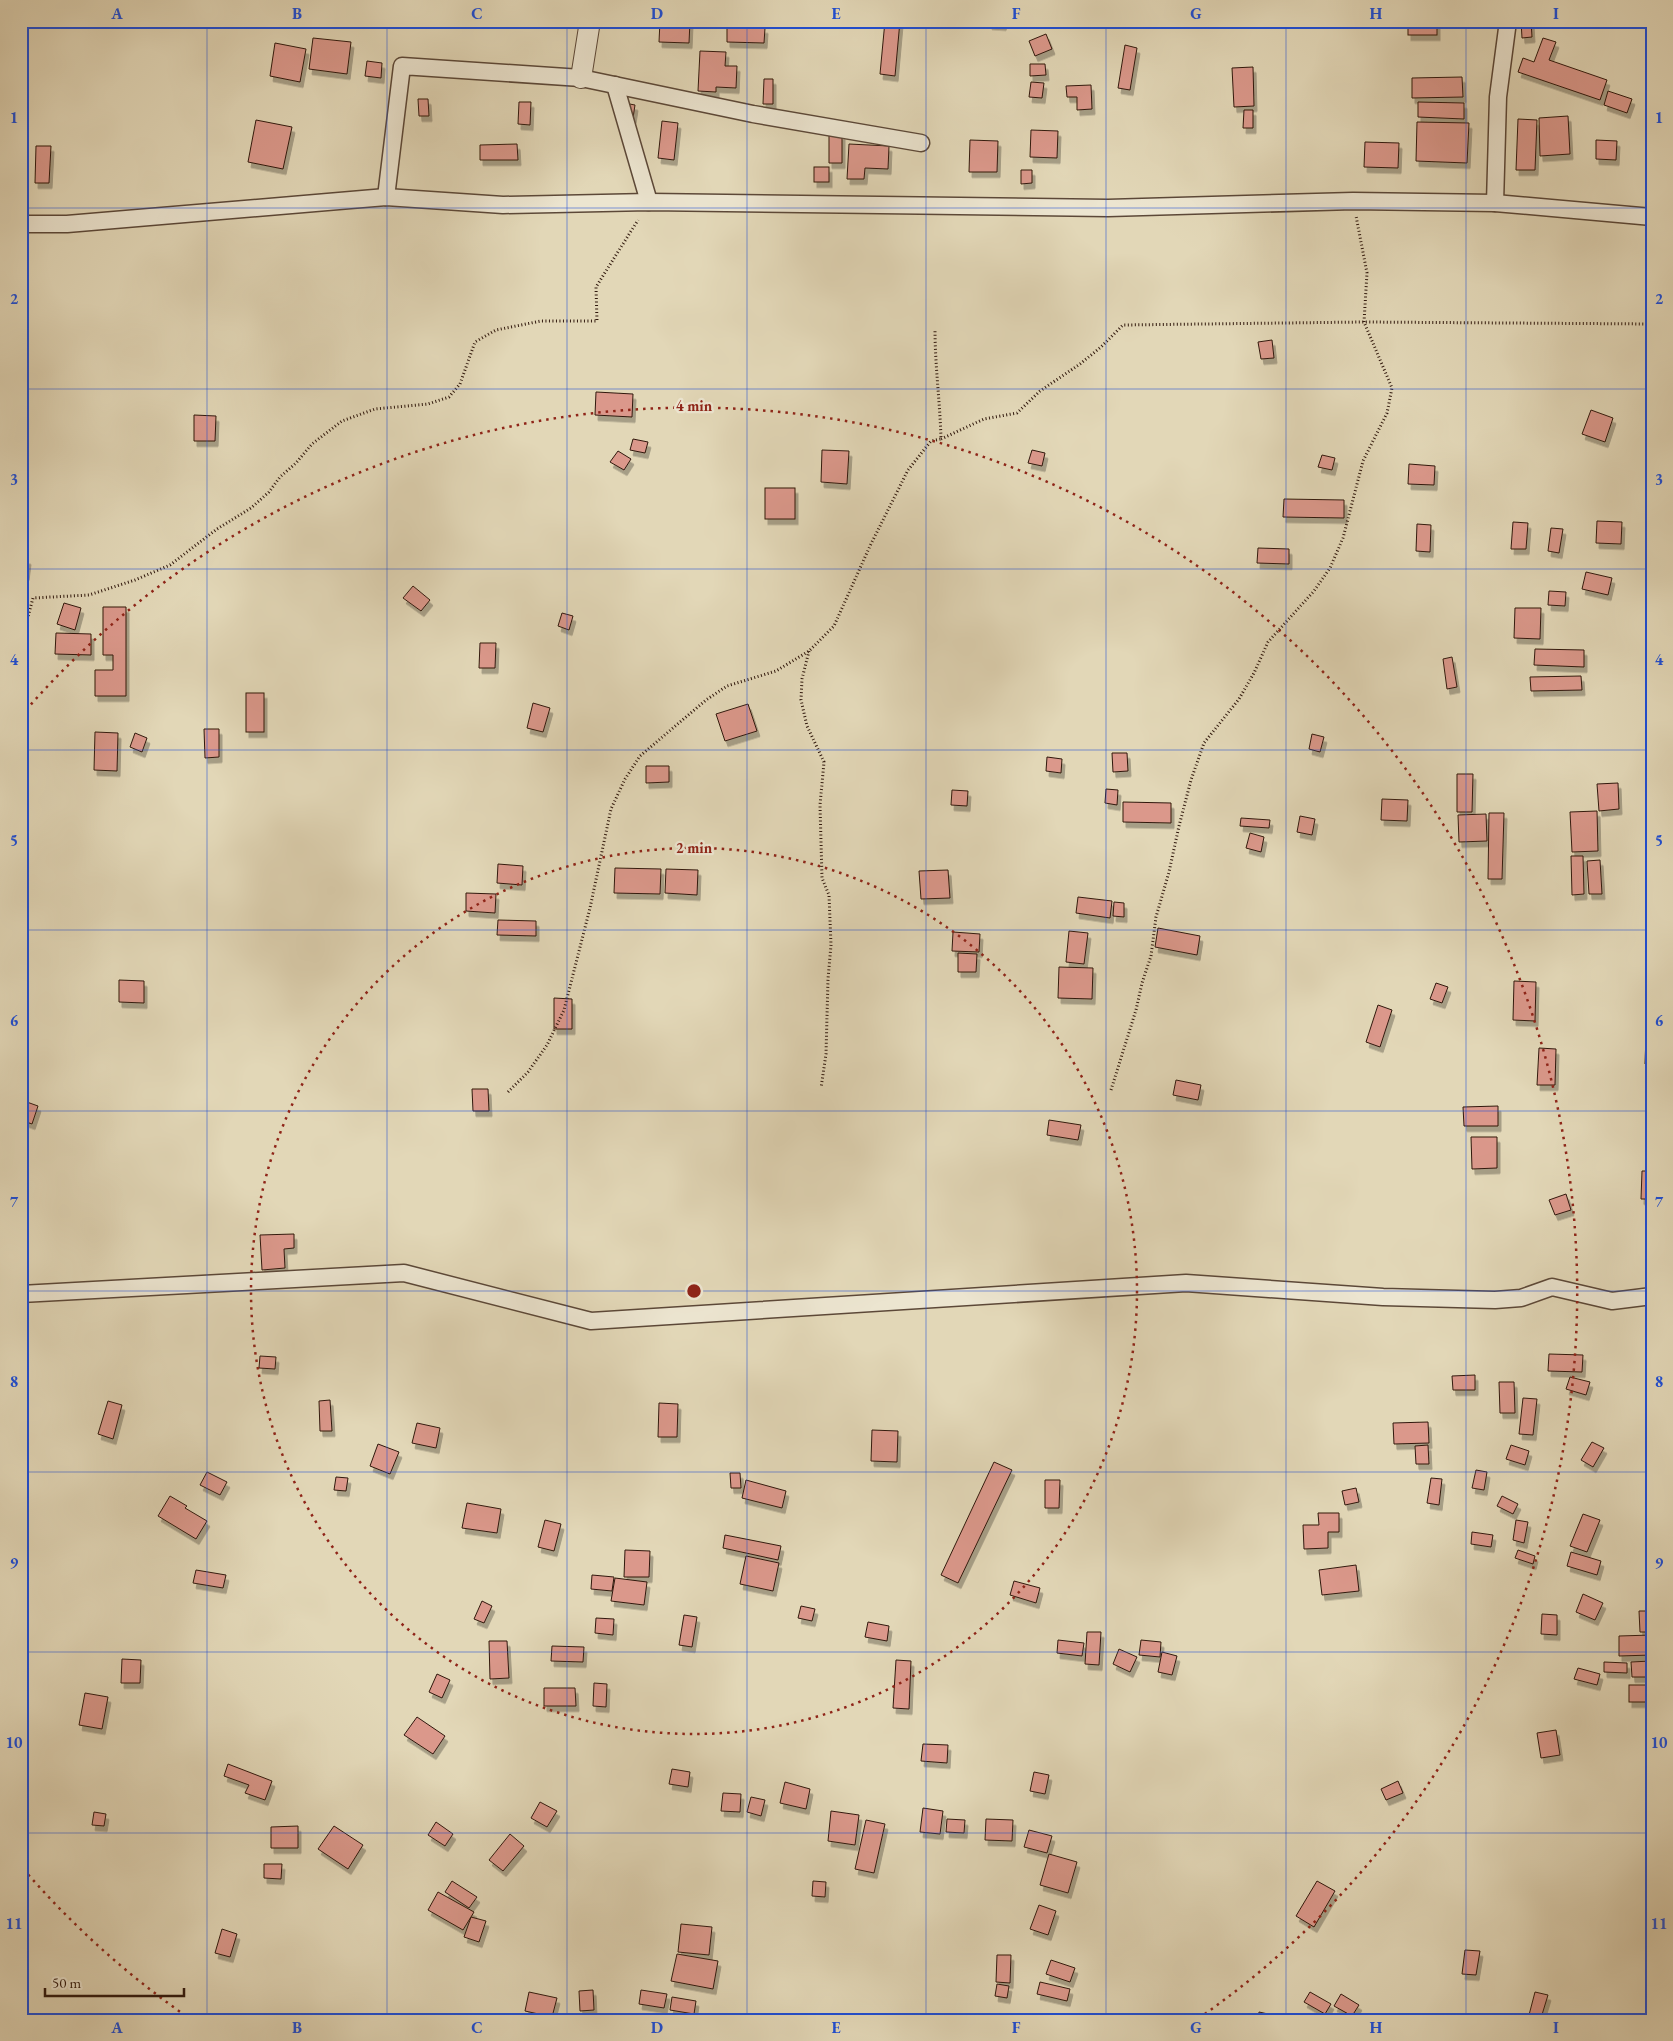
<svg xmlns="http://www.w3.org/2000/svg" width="1673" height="2041" font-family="'EB Garamond',serif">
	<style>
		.building { fill: #db988b; stroke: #30180d; filter: url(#shadow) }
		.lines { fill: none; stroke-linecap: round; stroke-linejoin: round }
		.minor-casing { stroke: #5c4838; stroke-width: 19 }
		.tertiary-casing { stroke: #5c4838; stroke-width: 22 }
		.path { stroke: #30180d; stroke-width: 3; stroke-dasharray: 1 2.5; stroke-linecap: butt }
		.minor { stroke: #ece5d0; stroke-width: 16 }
		.tertiary { stroke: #ece5d0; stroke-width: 20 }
		.grid { fill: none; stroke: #1d4ed8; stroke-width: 1; stroke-opacity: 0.55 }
		.ring { fill: none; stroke: #8f2418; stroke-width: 2.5; stroke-dasharray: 2.5 5 }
		.centre { fill: #8f2418; stroke: #ece5d0; stroke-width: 2.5 }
		.ring-label { font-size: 15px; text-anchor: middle; font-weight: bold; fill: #8f2418; stroke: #ece5d0; stroke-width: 4.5; stroke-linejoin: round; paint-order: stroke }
		.neatline { fill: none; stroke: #1d4ed8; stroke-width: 2 }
		.grid-label { font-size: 16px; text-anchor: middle; font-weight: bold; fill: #1d4ed8 }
	</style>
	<defs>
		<filter id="shadow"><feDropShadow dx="3" dy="5.5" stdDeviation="0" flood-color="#0004"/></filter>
	</defs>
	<rect width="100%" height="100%" fill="#e2d7b7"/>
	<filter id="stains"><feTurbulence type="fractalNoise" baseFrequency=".004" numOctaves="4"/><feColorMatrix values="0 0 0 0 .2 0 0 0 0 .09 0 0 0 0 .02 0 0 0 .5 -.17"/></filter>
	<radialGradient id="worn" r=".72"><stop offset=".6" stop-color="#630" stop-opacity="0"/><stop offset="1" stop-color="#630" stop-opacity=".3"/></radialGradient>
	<g class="building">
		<polygon points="660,21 690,21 689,43 659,42"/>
		<polygon points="727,21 751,21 750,28 765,28 764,43 727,42"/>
		<polygon points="885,21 900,21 895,76 880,74"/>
		<polygon points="989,21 1004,21 1003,25 989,24"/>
		<rect x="1408" y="21" width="29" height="14"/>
		<polygon points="1521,21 1531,21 1532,37 1522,38"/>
		<polygon points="1046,34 1052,49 1035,56 1029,41"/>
		<polygon points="313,38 351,42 347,74 309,69"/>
		<polygon points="1543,38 1556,42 1549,60 1607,80 1600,100 1518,72 1523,58 1534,62"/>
		<polygon points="275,43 306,49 300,82 270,76"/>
		<polygon points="1125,45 1137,48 1130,90 1118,88"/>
		<polygon points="700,51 726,52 725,66 737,66 736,88 716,87 716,92 698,91"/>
		<polygon points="367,61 382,63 381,78 365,76"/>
		<polygon points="1030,64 1045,64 1046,75 1030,76"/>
		<polygon points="1253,67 1254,106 1234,107 1232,68"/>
		<polygon points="1462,77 1463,97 1412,98 1412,78"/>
		<polygon points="764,79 773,79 773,104 763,104"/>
		<polygon points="1031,82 1044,83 1042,98 1029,97"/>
		<polygon points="1091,85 1092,109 1077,110 1077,97 1067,97 1066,86"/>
		<polygon points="1608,91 1632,99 1627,113 1604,105"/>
		<polygon points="418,99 428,99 429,116 419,116"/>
		<polygon points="519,102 531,102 530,125 518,124"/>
		<polygon points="1418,102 1464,103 1464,119 1418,117"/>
		<polygon points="624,103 635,105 633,118"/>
		<polygon points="1244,110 1253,110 1253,128 1243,128"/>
		<polygon points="1568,116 1570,154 1540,156 1539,118"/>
		<polygon points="1518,119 1537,120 1535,170 1516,170"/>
		<polygon points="256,120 292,127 283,169 248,162"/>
		<polygon points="662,121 678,123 674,160 658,158"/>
		<polygon points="1417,122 1469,123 1467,163 1416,161"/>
		<polygon points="1031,130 1058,131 1057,158 1030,157"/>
		<polygon points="842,134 842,163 829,163 829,135"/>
		<polygon points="970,140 998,141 997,172 969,172"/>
		<polygon points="1596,140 1617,141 1616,160 1596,159"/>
		<polygon points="1365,142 1399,143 1398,168 1364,167"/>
		<polygon points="1652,143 1652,158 1646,156"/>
		<polygon points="517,144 518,160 480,160 480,145"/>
		<polygon points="849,144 889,146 888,169 865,168 864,179 847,179"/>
		<polygon points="36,146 51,146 49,183 35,183"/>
		<rect x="814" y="167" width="15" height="15"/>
		<polygon points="1021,170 1032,170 1032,183 1021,184"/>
		<polygon points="1272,340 1274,358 1261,359 1258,342"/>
		<polygon points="596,392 633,394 632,417 595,415"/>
		<polygon points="1591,410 1613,418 1605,442 1582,434"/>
		<polygon points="194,415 216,416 215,441 194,441"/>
		<polygon points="633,439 648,442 645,453 630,450"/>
		<polygon points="822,450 849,451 847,484 821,482"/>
		<polygon points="1032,450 1045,453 1042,466 1028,463"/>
		<polygon points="618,451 631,459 624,470 610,462"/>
		<polygon points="1322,455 1335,458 1332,470 1318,467"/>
		<polygon points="1409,464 1435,466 1434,485 1408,484"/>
		<rect x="765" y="488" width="30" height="31"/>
		<polygon points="1284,499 1344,500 1344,518 1283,517"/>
		<polygon points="1597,521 1622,522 1621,544 1596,543"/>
		<polygon points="1513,522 1528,523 1526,549 1511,549"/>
		<polygon points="1417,524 1431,525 1430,552 1416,551"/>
		<polygon points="1551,528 1563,529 1559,553 1548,551"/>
		<polygon points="1258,548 1289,549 1289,564 1257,563"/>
		<polygon points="21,558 28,559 26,575 21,574"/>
		<polygon points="1586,572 1612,578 1608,595 1582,589"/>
		<polygon points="413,586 430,600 421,611 403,598"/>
		<polygon points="1549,591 1566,592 1565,606 1548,605"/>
		<polygon points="64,603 81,608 75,630 57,624"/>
		<polygon points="103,607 126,607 126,696 95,696 95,670 113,670 113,655 103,655"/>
		<polygon points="1515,608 1541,608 1540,639 1514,638"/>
		<polygon points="562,613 573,616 569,630 558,626"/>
		<polygon points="56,633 91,634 91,655 55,654"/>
		<polygon points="480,643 496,643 495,668 479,668"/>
		<polygon points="1535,649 1584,650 1584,667 1534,665"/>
		<polygon points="1452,657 1457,687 1447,689 1443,659"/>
		<polygon points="1581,676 1582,690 1531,691 1530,677"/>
		<rect x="246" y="693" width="18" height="39"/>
		<polygon points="533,703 550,708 543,732 527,728"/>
		<polygon points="748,704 757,731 725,741 716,714"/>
		<polygon points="204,729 219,729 219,757 205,758"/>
		<polygon points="95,732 118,733 117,771 94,770"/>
		<polygon points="135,733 147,738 142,752 130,747"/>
		<polygon points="1312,734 1324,737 1320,752 1309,749"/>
		<polygon points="1112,753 1127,753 1128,771 1113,772"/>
		<polygon points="1047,757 1062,759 1061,773 1046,771"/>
		<polygon points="646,766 669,766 669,782 646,783"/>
		<polygon points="1457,774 1473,774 1472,812 1457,812"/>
		<polygon points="1618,783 1619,809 1599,811 1597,784"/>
		<polygon points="1106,789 1118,790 1117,805 1105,803"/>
		<polygon points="952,790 968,791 967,806 951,805"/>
		<polygon points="1382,799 1408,800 1407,821 1381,820"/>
		<polygon points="1123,802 1171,803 1171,823 1123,822"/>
		<polygon points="1597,811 1598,851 1572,852 1570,812"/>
		<polygon points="1489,813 1504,813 1502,879 1488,879"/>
		<polygon points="1486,814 1487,841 1459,842 1458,815"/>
		<polygon points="1300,816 1315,819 1312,835 1297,832"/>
		<polygon points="1241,818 1270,820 1269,828 1240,826"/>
		<polygon points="1250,833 1264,837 1261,852 1246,848"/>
		<polygon points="1571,856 1583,856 1584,894 1572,895"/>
		<polygon points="1600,860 1602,894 1589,894 1587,861"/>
		<polygon points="498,864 523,866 522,885 497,883"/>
		<polygon points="615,868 661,869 660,894 614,893"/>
		<polygon points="666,869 698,870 697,895 665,893"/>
		<polygon points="948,870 950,898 921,899 919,871"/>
		<polygon points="466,893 496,894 495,913 466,911"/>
		<polygon points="1078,897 1112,901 1110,918 1076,913"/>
		<polygon points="1114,902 1124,903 1124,917 1113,916"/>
		<polygon points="498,920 536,921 536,936 497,935"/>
		<polygon points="1158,928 1200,936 1197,955 1155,947"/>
		<polygon points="1069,931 1088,933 1084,964 1066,962"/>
		<polygon points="953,932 980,934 979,952 952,951"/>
		<polygon points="958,953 977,954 976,972 958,972"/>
		<polygon points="1059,967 1093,968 1092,999 1058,998"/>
		<polygon points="119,980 144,981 144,1003 119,1002"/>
		<polygon points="1514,981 1536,982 1535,1021 1513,1020"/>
		<polygon points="1436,983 1448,987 1442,1003 1430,999"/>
		<polygon points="554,998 572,999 572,1029 554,1029"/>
		<polygon points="1378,1005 1392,1010 1380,1047 1366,1042"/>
		<polygon points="1646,1035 1652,1035 1652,1064 1645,1064"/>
		<polygon points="1539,1048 1556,1049 1555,1085 1537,1085"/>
		<polygon points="1176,1080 1201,1085 1198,1100 1173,1095"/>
		<polygon points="472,1089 488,1089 489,1111 473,1111"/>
		<polygon points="24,1101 38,1106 32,1124 21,1120 21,1108"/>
		<polygon points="1498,1106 1498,1126 1464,1126 1463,1107"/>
		<polygon points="1647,1118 1652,1118 1652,1143 1648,1143"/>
		<polygon points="1049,1120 1081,1125 1078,1140 1047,1135"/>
		<polygon points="1471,1137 1497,1137 1497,1168 1472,1169"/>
		<polygon points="1642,1171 1652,1171 1652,1199 1641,1199"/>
		<polygon points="1566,1194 1571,1210 1555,1215 1549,1200"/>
		<polygon points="294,1234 294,1248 284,1249 285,1268 262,1270 260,1235"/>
		<polygon points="1549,1354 1583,1355 1582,1372 1548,1371"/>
		<polygon points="260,1356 276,1357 275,1369 259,1368"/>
		<polygon points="1475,1375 1475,1390 1453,1390 1452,1376"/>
		<polygon points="1570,1377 1590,1382 1586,1395 1566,1389"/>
		<polygon points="1499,1382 1514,1382 1515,1413 1500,1413"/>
		<polygon points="1523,1398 1537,1399 1533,1435 1519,1434"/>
		<polygon points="330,1400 332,1431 320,1431 319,1401"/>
		<polygon points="108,1401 122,1405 113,1439 98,1434"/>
		<polygon points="659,1403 678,1404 677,1437 658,1437"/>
		<polygon points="1428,1422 1429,1443 1394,1444 1393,1423"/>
		<polygon points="417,1423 440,1428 436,1448 412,1443"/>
		<polygon points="872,1430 898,1431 897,1462 871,1461"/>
		<polygon points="1592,1442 1604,1448 1593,1467 1581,1460"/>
		<polygon points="378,1444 399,1452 390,1474 370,1466"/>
		<polygon points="1428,1445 1429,1464 1416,1464 1415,1446"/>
		<polygon points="1511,1445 1529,1451 1525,1465 1506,1459"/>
		<polygon points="994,1462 1012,1470 958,1583 941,1575"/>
		<polygon points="1476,1470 1487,1472 1484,1490 1472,1488"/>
		<polygon points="207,1472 227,1482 220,1495 200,1485"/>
		<polygon points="730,1473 740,1473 741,1488 731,1488"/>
		<polygon points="336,1477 348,1478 346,1491 334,1490"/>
		<polygon points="1431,1478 1442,1479 1439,1505 1427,1503"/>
		<polygon points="746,1480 786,1491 782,1508 742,1498"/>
		<polygon points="1045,1480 1060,1480 1059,1508 1045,1508"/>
		<polygon points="1356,1488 1359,1502 1345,1505 1342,1491"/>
		<polygon points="170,1496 187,1506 185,1508 207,1521 196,1539 158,1516"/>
		<polygon points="1502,1496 1518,1504 1513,1514 1497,1506"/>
		<polygon points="467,1503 501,1509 497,1533 462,1528"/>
		<polygon points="1318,1513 1339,1513 1339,1532 1328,1532 1328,1548 1304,1549 1303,1525 1319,1525"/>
		<polygon points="1583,1514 1600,1520 1587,1552 1570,1546"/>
		<polygon points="545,1520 561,1524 554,1551 538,1547"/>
		<polygon points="1516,1520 1528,1522 1524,1543 1513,1540"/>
		<polygon points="1472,1532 1493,1535 1491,1547 1471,1544"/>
		<polygon points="725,1535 781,1546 778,1560 723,1548"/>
		<polygon points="625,1550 650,1551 649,1577 624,1577"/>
		<polygon points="1518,1550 1535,1556 1533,1564 1515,1558"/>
		<polygon points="1571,1552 1601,1561 1597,1575 1567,1566"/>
		<polygon points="746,1556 779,1563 773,1591 740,1584"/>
		<polygon points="1356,1565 1359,1591 1322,1595 1319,1570"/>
		<polygon points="196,1570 226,1575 223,1588 193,1583"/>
		<polygon points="592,1575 614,1577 612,1591 591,1589"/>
		<polygon points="615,1578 647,1582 644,1605 611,1601"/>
		<polygon points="1014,1581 1040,1588 1036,1603 1010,1595"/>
		<polygon points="1583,1594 1603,1603 1595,1620 1576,1612"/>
		<polygon points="482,1601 492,1606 484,1623 474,1619"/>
		<polygon points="801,1606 815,1609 812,1621 798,1618"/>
		<polygon points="1639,1611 1652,1611 1652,1632 1640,1632"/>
		<polygon points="1542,1614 1557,1615 1557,1635 1541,1634"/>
		<polygon points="684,1615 697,1617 692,1647 679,1645"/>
		<polygon points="596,1618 614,1619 613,1635 595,1633"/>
		<polygon points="868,1622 889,1626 887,1641 865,1637"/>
		<polygon points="1087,1632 1101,1632 1099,1665 1085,1664"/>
		<polygon points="1652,1635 1652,1655 1619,1656 1619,1636"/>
		<polygon points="1058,1640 1084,1643 1082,1656 1057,1653"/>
		<polygon points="1141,1640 1161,1642 1160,1657 1139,1655"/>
		<polygon points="489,1641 507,1641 509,1678 490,1679"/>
		<polygon points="552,1646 584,1647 583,1662 551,1661"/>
		<polygon points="1119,1649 1137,1657 1130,1672 1113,1664"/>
		<polygon points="1162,1652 1177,1656 1172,1675 1158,1672"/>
		<polygon points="122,1659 141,1660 140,1683 121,1683"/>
		<polygon points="896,1660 911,1661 909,1709 893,1708"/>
		<polygon points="1651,1661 1651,1677 1632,1677 1631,1662"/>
		<polygon points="1604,1662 1627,1663 1627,1673 1604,1672"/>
		<polygon points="1578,1668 1600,1674 1597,1685 1574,1679"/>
		<polygon points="437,1674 450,1680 442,1698 429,1692"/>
		<polygon points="594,1683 607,1684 606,1707 593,1706"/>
		<rect x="1629" y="1685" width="17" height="17"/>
		<polygon points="544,1688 575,1688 576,1706 544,1706"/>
		<polygon points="85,1693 108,1697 102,1729 79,1725"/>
		<polygon points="417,1717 445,1736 433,1754 404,1735"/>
		<polygon points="1556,1730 1560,1755 1541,1758 1537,1733"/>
		<polygon points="923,1744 948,1745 947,1763 921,1761"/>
		<polygon points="228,1764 272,1781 265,1800 245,1793 249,1785 224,1776"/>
		<polygon points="672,1769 690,1772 688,1787 669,1784"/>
		<polygon points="1034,1772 1049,1775 1045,1794 1030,1791"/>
		<polygon points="1398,1781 1403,1793 1386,1800 1381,1789"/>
		<polygon points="785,1782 810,1789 806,1809 780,1803"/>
		<polygon points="723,1793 741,1794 740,1812 721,1811"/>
		<polygon points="751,1797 765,1800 761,1816 747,1812"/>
		<polygon points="540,1802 557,1811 547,1827 531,1818"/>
		<polygon points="923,1808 943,1811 940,1834 920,1832"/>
		<polygon points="831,1811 859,1815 855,1845 828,1841"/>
		<polygon points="94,1812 106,1814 104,1826 92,1825"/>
		<polygon points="947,1819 965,1820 964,1833 946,1832"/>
		<polygon points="986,1819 1013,1820 1012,1841 985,1840"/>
		<polygon points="866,1820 885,1824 874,1873 855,1869"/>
		<polygon points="436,1822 453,1834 445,1846 428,1835"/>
		<polygon points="298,1826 298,1848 271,1848 271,1827"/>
		<polygon points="334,1826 363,1845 348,1869 318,1849"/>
		<polygon points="1029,1830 1052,1836 1047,1853 1024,1847"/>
		<polygon points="510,1834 524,1846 503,1871 489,1860"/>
		<polygon points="1049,1854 1077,1862 1068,1893 1040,1885"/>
		<polygon points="264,1864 282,1864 281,1879 264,1878"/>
		<polygon points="452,1881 477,1897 469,1908 445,1892"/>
		<polygon points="813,1881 826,1882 825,1897 812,1896"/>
		<polygon points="1317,1881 1335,1891 1314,1927 1296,1916"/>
		<polygon points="438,1892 474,1912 463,1930 428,1910"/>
		<polygon points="1039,1905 1056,1911 1048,1935 1030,1929"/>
		<polygon points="471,1917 486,1921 479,1942 464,1937"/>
		<polygon points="681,1924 712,1927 709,1955 678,1952"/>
		<polygon points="222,1929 237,1934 230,1957 215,1953"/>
		<polygon points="1465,1950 1480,1951 1476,1975 1462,1974"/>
		<polygon points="677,1954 718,1961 713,1989 671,1981"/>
		<polygon points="997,1955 1011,1955 1010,1983 996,1982"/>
		<polygon points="1051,1960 1075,1968 1070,1982 1046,1974"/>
		<polygon points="1040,1982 1070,1989 1067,2001 1037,1994"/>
		<polygon points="997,1984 1009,1986 1007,1998 995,1996"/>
		<polygon points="593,1990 594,2010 580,2011 579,1991"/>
		<polygon points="641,1990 667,1994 664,2008 639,2004"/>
		<polygon points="529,1992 557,1998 552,2017 525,2011"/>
		<polygon points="1310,1992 1331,2004 1325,2014 1304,2002"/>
		<polygon points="1535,1992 1548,1995 1541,2018 1529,2015"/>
		<polygon points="1341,1994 1359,2005 1352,2016 1334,2006"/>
		<polygon points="672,1997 696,2001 694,2014 670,2010"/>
		<polygon points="1259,2012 1277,2016 1276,2020 1258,2020"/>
	</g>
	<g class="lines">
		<defs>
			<g id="minor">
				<polyline points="615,85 649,202"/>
				<polyline points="386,197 402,66 581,78 753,114 921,143"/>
				<polyline points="1495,203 1498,97 1508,21"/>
				<polyline points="21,224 67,224 386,197 503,205 649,202 1108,208 1353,201 1495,203 1652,217"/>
				<polyline points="21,1294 404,1273 591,1321 1186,1283 1383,1297 1495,1300 1521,1298 1552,1287 1612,1301 1652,1296"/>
			</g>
			<polyline id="tertiary" points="581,78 590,21"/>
		</defs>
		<use href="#minor" class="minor-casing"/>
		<use href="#tertiary" class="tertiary-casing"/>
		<g class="path">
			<polyline points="941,439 984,419 1017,413 1040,391 1080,364 1101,347 1123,325 1364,322 1652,324"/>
			<polyline points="21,643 33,598 89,595 135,580 170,565 217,529 251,508 269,492 280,477 296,463 312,444 342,421 375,409 428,404 449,397 460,384 475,342 496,330 541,321 597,321 596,287 638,220"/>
			<polyline points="809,651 802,679 801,700 807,726 824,762 820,805 822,878 829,895 831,945 828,979 826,1054 821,1088"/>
			<polyline points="1111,1090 1136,1010 1142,983 1151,956 1156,917 1169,872 1179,826 1191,780 1204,743 1239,699 1254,673 1268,642 1314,591 1330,568 1343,538 1363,461 1387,413 1392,388 1364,322 1367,273 1356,216"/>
			<path d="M508,1092L528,1072L547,1045L564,1010L590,908L611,809L625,779L640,756L706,700L727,686L776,671L809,651L834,626L870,546L908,470L931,441L941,439C940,402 935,366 935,329"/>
		</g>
		<use href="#minor" class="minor"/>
		<use href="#tertiary" class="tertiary"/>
	</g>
	<path class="grid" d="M207,21V2020M387,21V2020M567,21V2020M747,21V2020M926,21V2020M1106,21V2020M1286,21V2020M1466,21V2020M21,208H1652M21,389H1652M21,569H1652M21,750H1652M21,930H1652M21,1111H1652M21,1291H1652M21,1472H1652M21,1652H1652M21,1833H1652"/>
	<g class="ring">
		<circle cx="694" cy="1291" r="443"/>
		<path d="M186 2016A885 885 0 0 1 26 1872M26 710A885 885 0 1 1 1202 2016"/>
	</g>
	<circle cx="694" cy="1291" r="8" class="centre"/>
	<g class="ring-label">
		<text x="694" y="411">4 min</text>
		<text x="694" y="853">2 min</text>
	</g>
	<rect width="1673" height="2041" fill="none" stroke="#e2d7b7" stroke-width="55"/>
	<path d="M45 1988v8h139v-8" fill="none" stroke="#30180d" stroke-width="2.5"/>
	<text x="52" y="1988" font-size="15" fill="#30180d" stroke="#ece5d0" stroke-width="4" paint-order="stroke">50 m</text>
	<rect x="28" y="28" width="1618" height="1986" class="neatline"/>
	<g class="grid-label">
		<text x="117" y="19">A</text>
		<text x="297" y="19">B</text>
		<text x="477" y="19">C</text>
		<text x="657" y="19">D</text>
		<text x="836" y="19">E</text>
		<text x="1016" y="19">F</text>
		<text x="1196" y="19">G</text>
		<text x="1376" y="19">H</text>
		<text x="1556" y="19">I</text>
		<text x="14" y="123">1</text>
		<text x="1659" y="123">1</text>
		<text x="14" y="304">2</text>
		<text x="1659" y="304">2</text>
		<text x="14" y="485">3</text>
		<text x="1659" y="485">3</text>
		<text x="14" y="665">4</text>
		<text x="1659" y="665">4</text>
		<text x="14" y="846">5</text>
		<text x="1659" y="846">5</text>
		<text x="14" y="1026">6</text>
		<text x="1659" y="1026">6</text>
		<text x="14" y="1207">7</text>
		<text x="1659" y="1207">7</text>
		<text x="14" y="1387">8</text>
		<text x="1659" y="1387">8</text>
		<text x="14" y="1568">9</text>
		<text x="1659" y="1568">9</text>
		<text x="14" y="1748">10</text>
		<text x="1659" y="1748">10</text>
		<text x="14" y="1929">11</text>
		<text x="1659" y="1929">11</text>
		<text x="117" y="2033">A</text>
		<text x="297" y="2033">B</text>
		<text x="477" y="2033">C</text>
		<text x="657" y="2033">D</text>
		<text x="836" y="2033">E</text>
		<text x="1016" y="2033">F</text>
		<text x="1196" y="2033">G</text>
		<text x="1376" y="2033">H</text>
		<text x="1556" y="2033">I</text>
	</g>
	<rect width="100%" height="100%" filter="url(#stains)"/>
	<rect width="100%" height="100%" fill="url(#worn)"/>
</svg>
